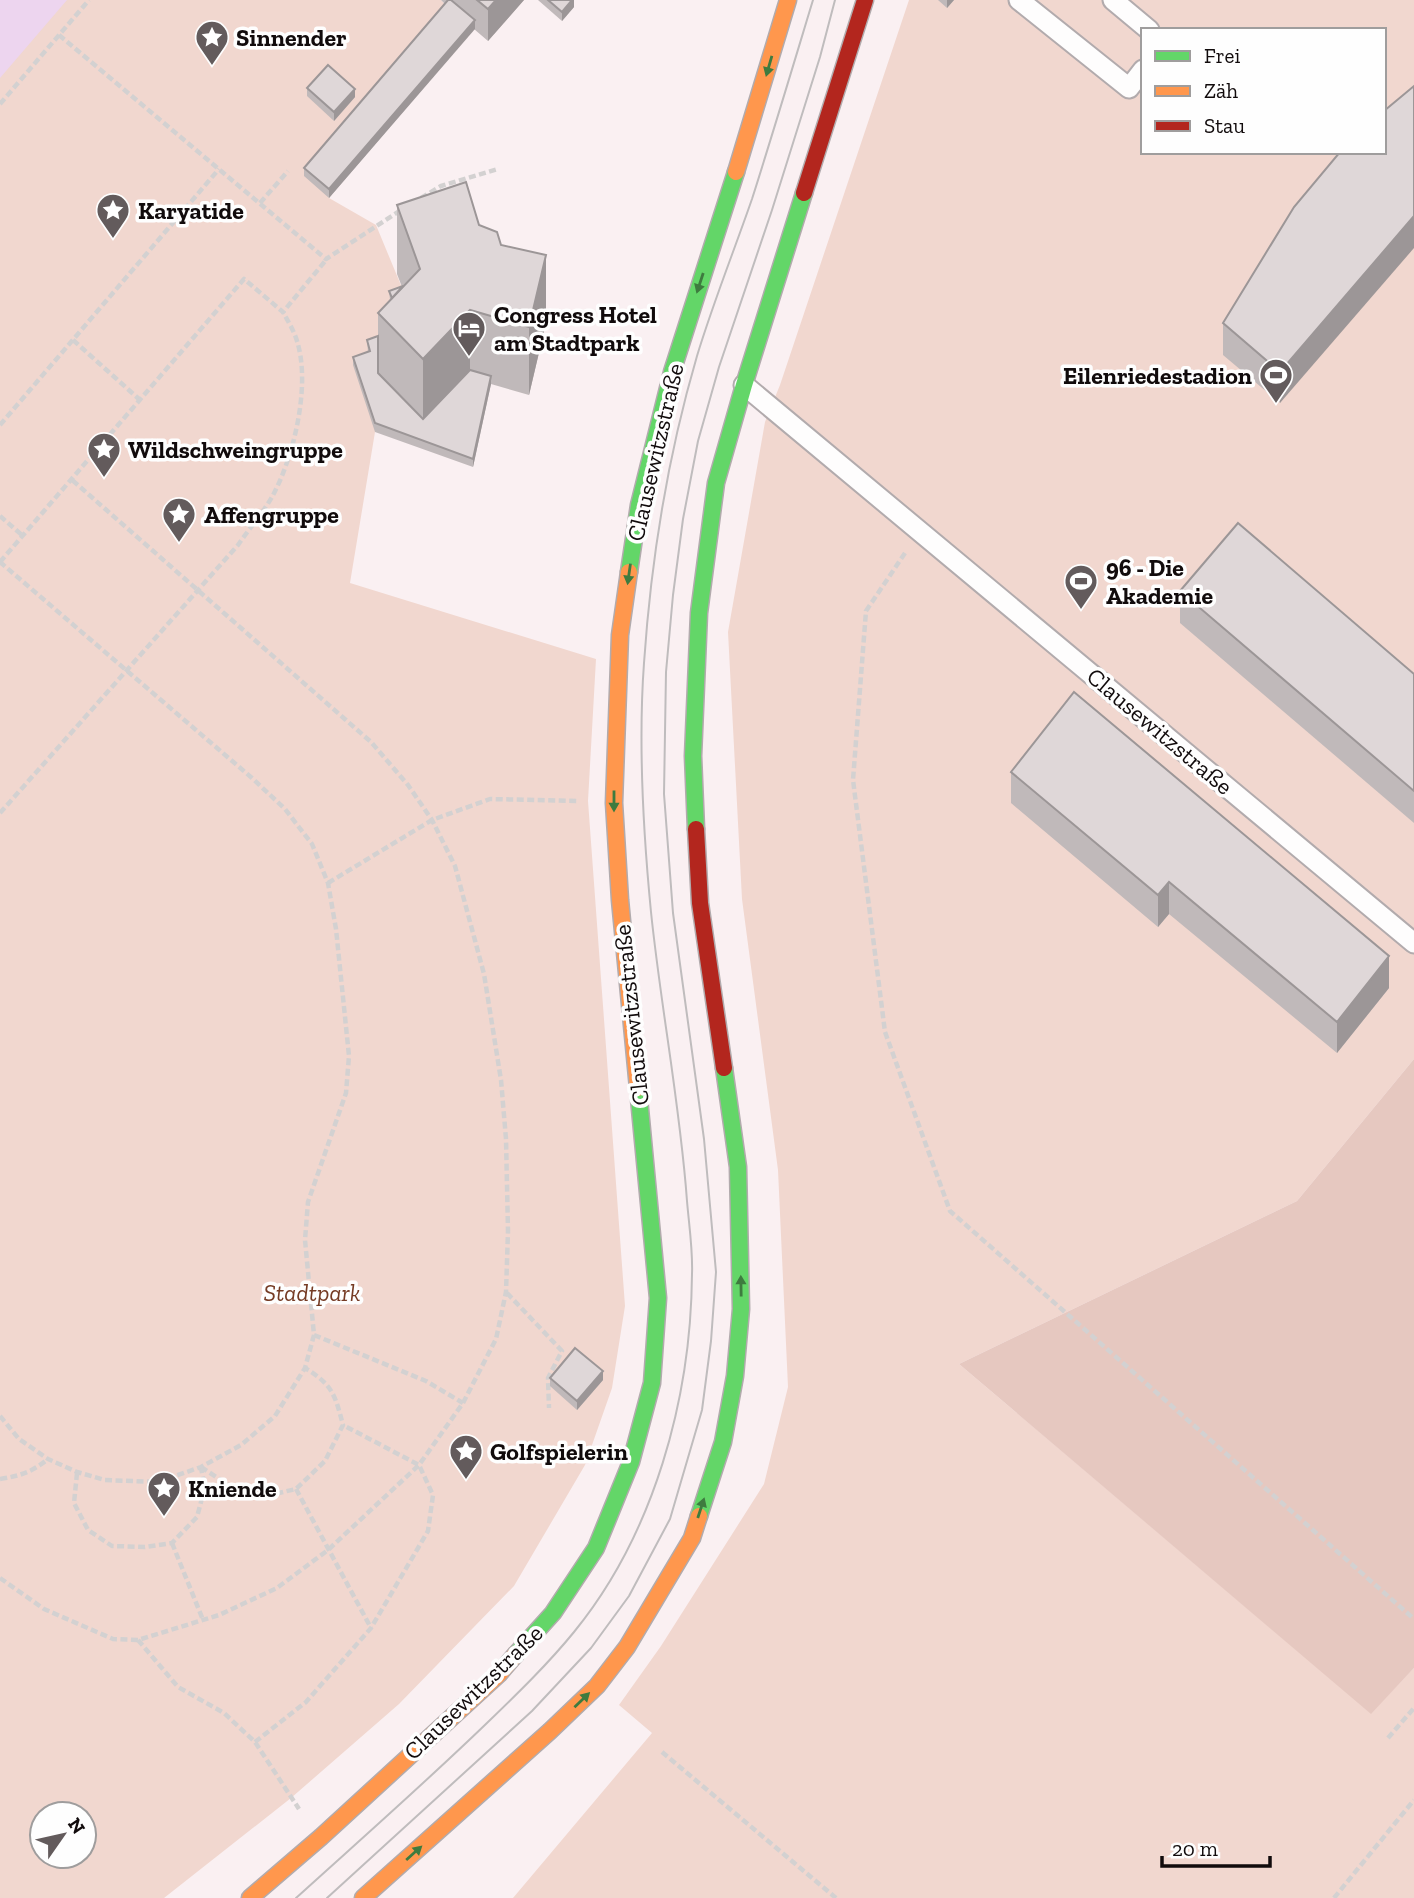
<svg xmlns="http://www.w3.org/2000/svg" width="1414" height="1898" font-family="'Zilla Slab',serif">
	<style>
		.green { fill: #f1d7cf; fill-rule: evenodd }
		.forest { fill: #e6c8c0 }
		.water { fill: #edd5ef }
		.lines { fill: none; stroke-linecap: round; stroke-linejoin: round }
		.lane-casing { stroke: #b2abad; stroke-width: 23 }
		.fast-casing { stroke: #b2abad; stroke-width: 19 }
		.slow-casing { stroke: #b2abad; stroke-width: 19 }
		.jam-casing { stroke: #b2abad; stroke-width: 19 }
		.path { stroke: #d3d1d1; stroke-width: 4.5; stroke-dasharray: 7 3.5; stroke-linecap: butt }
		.lane { stroke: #fefdfd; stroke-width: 19 }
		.fast { stroke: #63d668; stroke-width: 16 }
		.slow { stroke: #ff974d; stroke-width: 16 }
		.jam { stroke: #b3261e; stroke-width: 16 }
		.tram { stroke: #bfbcbd; stroke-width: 2 }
		.wall { fill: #c0b9ba }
		.shaded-wall { fill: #9c9697 }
		.building { fill: #dfd7d8; stroke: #9c9697; stroke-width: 2 }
		.oneway { fill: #3e7b3f }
		.labels { text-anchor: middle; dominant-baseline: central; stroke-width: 7; stroke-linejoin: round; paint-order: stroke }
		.poi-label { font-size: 24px; font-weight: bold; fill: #110b0c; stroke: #fefefe; text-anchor: start }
		.street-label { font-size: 24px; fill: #110b0c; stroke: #fefefe }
		.park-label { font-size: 24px; font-style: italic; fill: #753b24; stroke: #fefefe }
	</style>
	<rect width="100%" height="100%" fill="#faf0f2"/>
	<g class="green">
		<path d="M0,0H441L447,6L329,198L376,225L405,295L399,327L370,360L375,432L350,583L596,659L588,801L625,1306L612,1388L585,1465L514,1586L399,1704L291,1798L164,1898H0ZM42,1814H84V1856H42Z"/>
		<path d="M909,0H1414V1059L1297,1201L959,1364L1371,1713L1414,1668V1898H513L652,1733L619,1705L661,1646L764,1484L788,1387L778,1170L742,899L728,632L765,422L780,385ZM1143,30H1384V152H1143Z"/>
	</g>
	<polygon class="forest" points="1414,1059 1414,1668 1371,1714 959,1364 1297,1201"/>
	<polygon class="water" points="0,0 67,0 0,78"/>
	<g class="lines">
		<defs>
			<g id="lane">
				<polyline points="1019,0 1129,88 1143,70"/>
				<polyline points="1113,0 1149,30"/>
				<polyline points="744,385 1414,943"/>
			</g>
			<g id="fast">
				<polyline points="629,572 639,505 672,372 736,172"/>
				<polyline points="696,829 693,756 699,613 716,483 744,385 804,193"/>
				<polyline points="699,1516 723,1442 735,1376 741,1309 738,1167 724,1068"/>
				<polyline points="516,1654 553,1613 596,1548 631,1462 652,1383 658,1298 638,1088"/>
			</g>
			<g id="slow">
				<polyline points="736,172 788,0"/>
				<polyline points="629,572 620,635 614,803 620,900 638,1088"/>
				<polyline points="250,1898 321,1837 499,1674 516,1654"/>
				<polyline points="363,1898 550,1731 597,1686 627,1647 692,1538 699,1516"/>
			</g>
			<g id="jam">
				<polyline points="804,193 865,0"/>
				<polyline points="696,829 700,903 724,1068"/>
			</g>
		</defs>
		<use href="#lane" class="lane-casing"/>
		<use href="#fast" class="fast-casing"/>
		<use href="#slow" class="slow-casing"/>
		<use href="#jam" class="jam-casing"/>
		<g class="path">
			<polyline points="59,35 326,259 401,210"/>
			<polyline points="0,104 89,0"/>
			<polyline points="421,198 441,186 498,169"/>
			<polyline points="260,203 288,171"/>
			<polyline points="73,340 140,400"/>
			<polyline points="0,425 219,169"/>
			<polyline points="0,516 23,536"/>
			<polyline points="905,553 866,611 853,780 885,1032 950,1211 1414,1619"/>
			<polyline points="0,562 244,279 283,312 326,260"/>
			<path d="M0,813L238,545C249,529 262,514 272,497C294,457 311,385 297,341C294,331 288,321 283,312"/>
			<polyline points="328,883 432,820 490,799 578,801"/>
			<polyline points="507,1293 562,1351 548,1378 549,1408"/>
			<polyline points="314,1335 426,1381 463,1403"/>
			<polyline points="0,1416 19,1439 48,1459 77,1472 105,1480 158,1482 201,1467 241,1445 275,1416 305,1368 314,1335 305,1240 308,1202 346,1093 349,1056 336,929 328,883 312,844 285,809 252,778 0,562"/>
			<path d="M201,1467L227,1484L257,1498L296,1489L325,1461L343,1425C335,1395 333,1385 305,1368"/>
			<polyline points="77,1473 74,1503 88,1530 112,1546 145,1547 172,1543 197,1517 205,1487 201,1468"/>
			<path d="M0,1479C20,1476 32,1472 48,1459"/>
			<polyline points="296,1489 371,1628"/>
			<polyline points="172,1543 203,1620"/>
			<polyline points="0,1578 44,1609 113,1639 138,1640 219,1615 277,1588 328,1550 419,1465 463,1403 496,1339 506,1292 508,1231 506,1139 501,1080 484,974 455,866 432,820 408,785 371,742 71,479"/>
			<polyline points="138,1640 178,1687 224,1713 255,1742 299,1809"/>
			<polyline points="1388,1738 1414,1708"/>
			<polyline points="255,1742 306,1702 371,1628 428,1531 433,1495 419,1465 343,1425"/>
			<polyline points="662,1752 836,1898"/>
			<polyline points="1334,1898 1414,1800"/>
		</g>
		<use href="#lane" class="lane"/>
		<use href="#fast" class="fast"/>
		<use href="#slow" class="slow"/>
		<use href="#jam" class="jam"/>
		<g class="tram">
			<path d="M296,1898C360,1840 425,1783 488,1722C517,1694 548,1664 574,1632C654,1534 691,1399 692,1274C693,1250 689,1225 687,1201C680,1104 661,1009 651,912C643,830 638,745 644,663C651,560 668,455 697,356C713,303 734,251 752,199C773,133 793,66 813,0"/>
			<polyline points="327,1898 532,1711 591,1648 629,1596 670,1519 702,1410 711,1341 716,1272 704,1139 673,913 664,794 666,672 673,595 683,519 698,441 719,367 772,210 820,57 835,0"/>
		</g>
	</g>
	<g class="wall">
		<polygon points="441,0 524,0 488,41 474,29 329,198 304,176 304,168 445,4"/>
		<polygon points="538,0 574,0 574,7 562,21"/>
		<polygon points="938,0 954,0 947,8"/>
		<polygon points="1414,86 1280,403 1223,355 1223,323"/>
		<polygon points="307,88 355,97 334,121 307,96"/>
		<polygon points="397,205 479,225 501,245 546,323 529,395 491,384 473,467 375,432 353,365 353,357 368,352 367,340 378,336 378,313 390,300 389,291 402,287 397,274"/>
		<polygon points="1180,591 1414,674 1414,823 1180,623"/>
		<polygon points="1011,772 1389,988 1337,1053 1169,914 1158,927 1011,803"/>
		<polygon points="550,1378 603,1380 577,1410 550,1386"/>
	</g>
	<g class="shaded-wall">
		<polygon points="496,0 524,0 488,41 488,9"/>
		<polygon points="572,0 574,0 574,7 562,21 562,12"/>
		<polygon points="947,0 954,0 947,8"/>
		<polygon points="475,20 475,29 329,198 329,189"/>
		<polygon points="355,89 355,97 334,121 334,112"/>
		<polygon points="1414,216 1414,248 1280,403 1280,372"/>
		<polygon points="546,255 546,323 529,395 529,327"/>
		<polygon points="470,310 470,379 423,427 423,359"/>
		<polygon points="491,376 491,384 473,467 473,459"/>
		<polygon points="1169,882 1169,914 1158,927 1158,895"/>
		<polygon points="1389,956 1389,988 1337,1053 1337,1022"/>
		<polygon points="603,1371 603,1380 577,1410 577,1401"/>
	</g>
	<g class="building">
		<polygon points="448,0 451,0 475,20 329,189 304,168"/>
		<polygon points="477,0 496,0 488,9"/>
		<polygon points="548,0 572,0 562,12"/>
		<polygon points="328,65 355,89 334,112 307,88"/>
		<polygon points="1414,86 1414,216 1280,372 1223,323 1294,207 1340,152 1384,152 1384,111"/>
		<polygon points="466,182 479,225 497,232 501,245 546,255 529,327 470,310 423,359 378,313 420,269 397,205"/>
		<polygon points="403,286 392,298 389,291"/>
		<polygon points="378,336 378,373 423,419 470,370 491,376 473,459 375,423 353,357 370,351 367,340"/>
		<polygon points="1238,523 1414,674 1414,791 1180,591"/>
		<polygon points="1074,692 1389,956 1337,1022 1169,882 1158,895 1011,772"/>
		<polygon points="575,1348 603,1371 577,1401 550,1378"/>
	</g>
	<defs><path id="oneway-solid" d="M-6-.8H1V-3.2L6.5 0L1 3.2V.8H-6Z" transform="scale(1.75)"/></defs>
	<g class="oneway">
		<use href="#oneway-solid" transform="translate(769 66) rotate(106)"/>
		<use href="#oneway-solid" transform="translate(700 283) rotate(108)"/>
		<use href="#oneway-solid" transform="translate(629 574) rotate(98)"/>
		<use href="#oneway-solid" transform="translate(614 801) rotate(90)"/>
		<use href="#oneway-solid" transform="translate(741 1286) rotate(-91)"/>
		<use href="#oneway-solid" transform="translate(701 1508) rotate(-72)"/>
		<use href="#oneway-solid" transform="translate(582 1700) rotate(-44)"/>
		<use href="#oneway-solid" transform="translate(414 1853) rotate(-42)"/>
	</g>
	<defs>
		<symbol id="sight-pin" viewBox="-11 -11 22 30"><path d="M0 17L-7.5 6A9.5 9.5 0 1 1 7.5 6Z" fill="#635b5c" stroke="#fefefe"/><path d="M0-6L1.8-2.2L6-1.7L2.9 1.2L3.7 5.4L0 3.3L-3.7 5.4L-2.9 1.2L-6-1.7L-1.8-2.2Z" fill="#fff"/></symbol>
		<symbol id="hotel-pin" viewBox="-11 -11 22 30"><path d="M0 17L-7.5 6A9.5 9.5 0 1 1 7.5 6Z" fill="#635b5c" stroke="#fefefe"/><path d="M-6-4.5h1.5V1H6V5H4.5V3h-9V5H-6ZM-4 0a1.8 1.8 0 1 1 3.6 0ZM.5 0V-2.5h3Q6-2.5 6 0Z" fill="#fff"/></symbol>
		<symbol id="stadium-pin" viewBox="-11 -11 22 30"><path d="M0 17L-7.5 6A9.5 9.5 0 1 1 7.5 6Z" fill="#635b5c" stroke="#fefefe"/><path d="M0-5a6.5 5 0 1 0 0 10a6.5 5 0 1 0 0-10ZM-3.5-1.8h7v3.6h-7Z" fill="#fff"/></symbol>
	</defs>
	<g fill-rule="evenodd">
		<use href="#sight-pin" x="193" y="18" width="38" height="52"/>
		<use href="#sight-pin" x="94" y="191" width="38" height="52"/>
		<use href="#hotel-pin" x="450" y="309" width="38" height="52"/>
		<use href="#stadium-pin" x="1257" y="356" width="38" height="52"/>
		<use href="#sight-pin" x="85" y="430" width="38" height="52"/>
		<use href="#sight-pin" x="160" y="495" width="38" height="52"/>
		<use href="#stadium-pin" x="1062" y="562" width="38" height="52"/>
		<use href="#sight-pin" x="447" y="1432" width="38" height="52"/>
		<use href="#sight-pin" x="145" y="1469" width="38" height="52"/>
	</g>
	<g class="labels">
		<g class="poi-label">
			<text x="236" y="37">Sinnender</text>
			<text x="138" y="210">Karyatide</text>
			<text x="494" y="314">Congress Hotel<tspan x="494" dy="28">am Stadtpark</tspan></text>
			<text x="1252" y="375" text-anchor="end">Eilenriedestadion</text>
			<text x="128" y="449">Wildschweingruppe</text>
			<text x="204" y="514">Affengruppe</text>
			<text x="1106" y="567">96 - Die<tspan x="1106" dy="28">Akademie</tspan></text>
			<text x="490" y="1451">Golfspielerin</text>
			<text x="188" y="1488">Kniende</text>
		</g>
		<g class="street-label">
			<text transform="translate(655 452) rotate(-77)">Clausewitzstraße</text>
			<text transform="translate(1160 731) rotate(40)">Clausewitzstraße</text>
			<text transform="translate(631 1015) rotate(-96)">Clausewitzstraße</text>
			<text transform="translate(473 1692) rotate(-44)">Clausewitzstraße</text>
		</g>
		<g class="park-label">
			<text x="312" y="1292">Stadtpark</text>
		</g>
	</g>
	<rect x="1141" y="28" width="245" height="126" fill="#fefefe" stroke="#9f9d9d" stroke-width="2"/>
	<rect x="1155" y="51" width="35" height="10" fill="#63d668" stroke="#9f9d9d" stroke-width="2"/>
	<text x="1204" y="63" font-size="21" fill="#110b0c">Frei</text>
	<rect x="1155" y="86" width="35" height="10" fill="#ff974d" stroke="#9f9d9d" stroke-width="2"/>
	<text x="1204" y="98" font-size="21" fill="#110b0c">Zäh</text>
	<rect x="1155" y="121" width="35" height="10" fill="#b3261e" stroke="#9f9d9d" stroke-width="2"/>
	<text x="1204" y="133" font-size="21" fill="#110b0c">Stau</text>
	<g transform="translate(63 1835) rotate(56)"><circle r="33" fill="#fefefe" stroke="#9f9d9d" stroke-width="2"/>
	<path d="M0-5L12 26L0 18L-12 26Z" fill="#635b5c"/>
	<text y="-10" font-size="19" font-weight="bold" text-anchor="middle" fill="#110b0c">N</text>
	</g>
	<path d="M1162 1856v10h108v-10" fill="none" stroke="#110b0c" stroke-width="3.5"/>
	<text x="1172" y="1856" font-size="21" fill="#110b0c" stroke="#fefefe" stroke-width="5" paint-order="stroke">20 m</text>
</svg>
